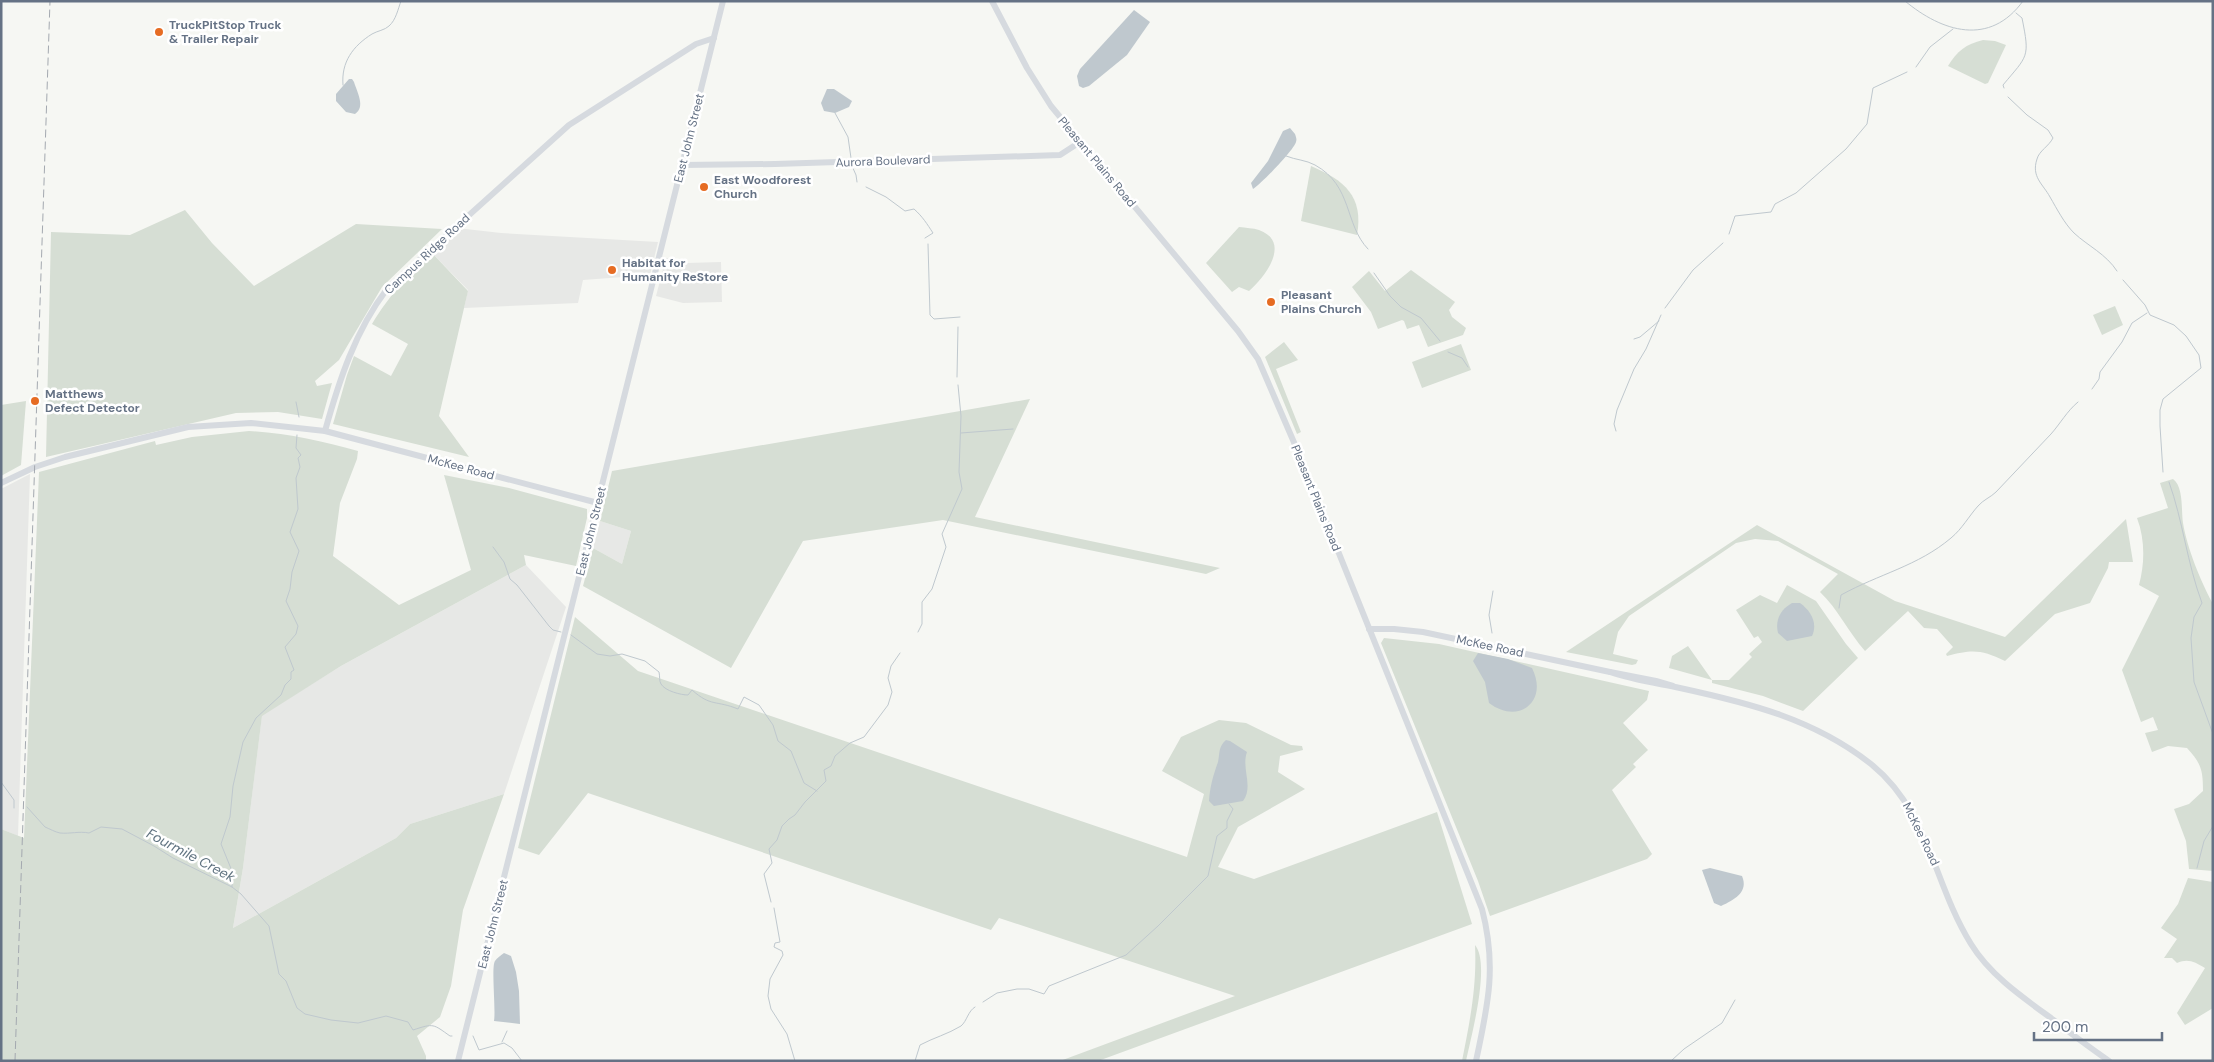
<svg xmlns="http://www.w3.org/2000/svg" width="2214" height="1062" font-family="'DM Sans',sans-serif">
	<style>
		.built { fill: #e7e8e6 }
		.green { fill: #d6ded4 }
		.water { fill: #bfc8ce }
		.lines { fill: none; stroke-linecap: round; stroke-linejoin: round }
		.stream { stroke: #bfc8ce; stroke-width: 1 }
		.secondary { stroke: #d6dadf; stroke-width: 6 }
		.rail { stroke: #a4a9b0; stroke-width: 1; stroke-dasharray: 8 4; stroke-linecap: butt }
		.poi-dot { fill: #e66c23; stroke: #fff; stroke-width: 2 }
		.labels { text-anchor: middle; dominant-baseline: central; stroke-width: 5; stroke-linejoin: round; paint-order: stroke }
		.poi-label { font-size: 12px; font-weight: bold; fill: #657285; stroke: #fff; text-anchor: start }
		.street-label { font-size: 12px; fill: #657285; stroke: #fff }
		.water-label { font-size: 14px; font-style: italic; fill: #607381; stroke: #fff }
	</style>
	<rect width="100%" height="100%" fill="#f6f7f3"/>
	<g class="built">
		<polygon points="457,228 501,233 658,242 650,275 583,280 578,303 464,308 468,290 432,253"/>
		<polygon points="666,258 687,263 721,262 722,302 683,303 656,296"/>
		<polygon points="30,474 18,836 1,829 1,489"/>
		<polygon points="600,521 631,531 622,564 593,548"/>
		<polygon points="526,565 566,607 504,794 410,824 396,838 233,928 243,868 262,715 341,666"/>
	</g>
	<g class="green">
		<path d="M1983,40L1995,41L2006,45L1988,83L1985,84L1948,66C1957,51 1966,44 1983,40Z"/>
		<path d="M1311,166C1344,180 1364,196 1357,235L1301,221Z"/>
		<polygon points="185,210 212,243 254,286 356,224 442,229 382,287 339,360 315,381 317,386 332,383 322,419 278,412 236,413 46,457 51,232 130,235"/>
		<path d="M1239,227C1246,228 1253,228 1259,230C1292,242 1265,277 1249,291L1239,287L1232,292L1206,263Z"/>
		<path d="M432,253L468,291L439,416L469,457L333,424L347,375L354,356L391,376L408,344L372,324C390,294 407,277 432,253Z"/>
		<polygon points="1411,270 1455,302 1449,310 1452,317 1466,328 1463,335 1428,347 1419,325 1407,329 1404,321 1402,320 1378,329 1371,312 1352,287 1369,271 1385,291"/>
		<polygon points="2115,306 2123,325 2102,335 2093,315"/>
		<polygon points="1284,342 1298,360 1276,369 1301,432 1297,434 1265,357"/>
		<polygon points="1461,344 1471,370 1422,388 1412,362"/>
		<polygon points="1030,399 975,517 1220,568 1206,574 943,520 803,541 731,668 583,586 593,548 622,564 631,531 600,521 612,471"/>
		<polygon points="26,401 21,465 1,476 1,405"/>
		<path d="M249,431C287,433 322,441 358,451L357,459L340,503L333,556L399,605L471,570L444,475L509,488L587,509V518L576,566L524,555L526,565L341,666L262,716L243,868L233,928L396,838L410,824L504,794L463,910L451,986L440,1017L417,1036L426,1056V1061H1V829L24,838L39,472L155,441L156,445L192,437Z"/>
		<path d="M2173,479C2184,487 2181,511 2183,523C2187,548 2201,582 2213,604V871L2189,869L2186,841L2174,809L2189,804L2203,791C2203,770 2201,763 2187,748L2168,746L2152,752L2145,733L2158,730L2153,717L2141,722L2122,670L2159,596L2139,585C2145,563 2145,539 2137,518L2168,508L2160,483Z"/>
		<path d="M2126,519L2133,562H2109L2108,568L2090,603L2055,614L2005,661C1982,650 1973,649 1947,656L1946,654L1953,647L1937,629L1924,628L1908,611L1865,651C1849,633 1838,609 1820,592L1838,574L1778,541L1755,539L1736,543L1629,616L1618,632L1613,654L1638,660L1636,664L1632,665L1566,652L1757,525L1895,601L2005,637Z"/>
		<polygon points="1787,585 1816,601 1846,644 1858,658 1803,711 1763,696 1712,683 1712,680 1669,668 1672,656 1688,646 1712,680 1729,680 1752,657 1749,654 1762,642 1758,636 1754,638 1736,610 1760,595 1777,603"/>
		<polygon points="575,617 638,671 1187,857 1204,794 1162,771 1181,737 1219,720 1246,723 1291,745 1302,746 1303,750 1280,756 1278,772 1305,789 1238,827 1218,867 1254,879 1437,812 1472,924 1098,1061 1060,1061 1235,996 999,918 991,930 588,793 539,855 518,848"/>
		<polygon points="1384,638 1439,644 1649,691 1647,700 1623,723 1648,750 1633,764 1636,767 1612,790 1652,854 1647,859 1490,916 1478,881 1381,643"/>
		<path d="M2188,878L2213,882V1008L2185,1025L2177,1013L2205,968C2195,962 2188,958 2177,963L2172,958H2164L2177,939L2161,928L2178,904Z"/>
		<path d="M1475,945C1491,964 1471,1037 1466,1061H1462C1470,1020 1477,987 1475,945Z"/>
	</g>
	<g class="water">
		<polygon points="1134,10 1150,22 1127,55 1089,86 1083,88 1079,86 1077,76 1080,69"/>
		<path d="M349,79H352L354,82C357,92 366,107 355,114L346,112L336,101V94Z"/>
		<polygon points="827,89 834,89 852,101 849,107 835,113 824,111 821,103"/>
		<path d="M1290,128L1295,134C1296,137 1297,139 1296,142C1294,150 1261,184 1253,189L1251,183L1268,161L1283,131Z"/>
		<path d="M1792,603H1800C1811,611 1818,623 1812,636L1787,641L1778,633C1775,620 1780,610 1792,603Z"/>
		<path d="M1478,653L1508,659L1532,668C1549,702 1518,725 1489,703L1485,682L1473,661Z"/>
		<path d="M1226,740L1230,741L1247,752C1241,769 1254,786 1243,801L1214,806L1209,801C1210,786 1213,776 1218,762C1220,753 1218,747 1226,740Z"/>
		<path d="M1710,868L1742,876C1749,892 1734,900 1721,906L1714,903L1702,870Z"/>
		<path d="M504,953L511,956L516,972L519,991L520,1024L494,1021C496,1009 491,967 495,961C497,958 501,955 504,953Z"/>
	</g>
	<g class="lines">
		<g class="stream">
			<path d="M1905,1C1942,32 1990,47 2023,1"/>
			<polyline points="1916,67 1930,47 1953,29"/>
			<path d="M343,85C341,62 353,46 372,34C377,31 385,30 389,26C396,20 398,9 401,1"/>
			<path d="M2004,88L2003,85C2028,55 2030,58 2022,18L2016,13"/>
			<path d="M2008,97L2027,115L2048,130L2053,138C2049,146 2039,151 2037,159C2031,177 2043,184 2050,197C2057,209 2064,223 2074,233C2088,246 2106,254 2117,271"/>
			<polyline points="835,113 848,137 851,158"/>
			<path d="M1286,156C1296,160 1306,160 1315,165C1353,186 1344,224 1368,249"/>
			<polyline points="852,166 856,175 857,182"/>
			<path d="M866,187L886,197L905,211L914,209C923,217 927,224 933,233L925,238"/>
			<polyline points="1729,234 1735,216 1771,212 1775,204 1796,193 1846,149 1867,124 1873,88 1907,72"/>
			<polyline points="928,244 930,315 934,319 960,317"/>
			<polyline points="1374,273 1390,296 1401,307 1421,318 1440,341"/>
			<polyline points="2123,280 2145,305 2150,315 2174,325 2186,336 2199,355 2201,368 2163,399 2160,410 2160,426 2163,472"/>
			<polyline points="1665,308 1693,270 1723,243"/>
			<polyline points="1634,339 1640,337 1659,321"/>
			<polyline points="1448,352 1462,358 1468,367"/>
			<polyline points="957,377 958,327"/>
			<polyline points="2092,389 2099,379 2100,372 2122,342 2132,323 2147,313"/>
			<polyline points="296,402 299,417"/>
			<polyline points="1616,431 1614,424 1617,410 1634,369 1646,349 1661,315"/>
			<polyline points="961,433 1013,429"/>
			<path d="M2169,482C2183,521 2187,563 2202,603L2194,617L2191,638L2194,682L2213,734"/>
			<polyline points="493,547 504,562 510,579 517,585 549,626 553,630 561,632"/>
			<path d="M1839,608L1841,595C1879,574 1918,566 1951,538C1962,529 1969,516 1978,506C1983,500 1991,497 1996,492C2014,473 2033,453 2051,434C2060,424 2067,411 2078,402"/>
			<polyline points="918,632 922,624 922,602 932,589 946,547 942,534 962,489 959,472 961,416 958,385"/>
			<polyline points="1492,633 1489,615 1493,591"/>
			<path d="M571,635L597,654L610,656L622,654L645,661L659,672C660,676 659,681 661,684C665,691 681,695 688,695L692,690C711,707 716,700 738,709L744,697L759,705L773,725L778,741L791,751L804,783L817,791"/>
			<polyline points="1,782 14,800 14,808"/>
			<path d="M27,807L45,827C50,829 55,832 60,833C70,834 79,831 89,833L101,827L122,829L154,846L173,858L232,887L241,894L269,926L279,974L286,981L297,1008L305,1014L331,1020L358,1023L386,1016L408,1022L413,1030C434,1023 433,1024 450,1036H452"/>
			<polyline points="2197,868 2204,841 2213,826"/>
			<polyline points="232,887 232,871 221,844 230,817 233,786 243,742 256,718 281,695 285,685 291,679 291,672 294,670 285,647 296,634 298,626 286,601 290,589 292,572 299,551 290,532 298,509 296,478 300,467 298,458 301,455 296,448 297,435"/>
			<polyline points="771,902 764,874 772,863 769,849 777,840 782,826 789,819 795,815 805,802 826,781 824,770 831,766 835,756 850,743 864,737 888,705 892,692 888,678 891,666 900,653"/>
			<polyline points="774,908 780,942 775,943 774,947 782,951 783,955 770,979 768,996 771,1009 787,1034 795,1061"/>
			<polyline points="983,1002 997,993 1017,989 1029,989 1044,994 1049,986 1126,955 1158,926 1208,876 1217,836 1227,828 1227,821 1233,809 1229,804"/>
			<polyline points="473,1036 479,1050 504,1043 512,1048 522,1061"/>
			<polyline points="502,1042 507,1031"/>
			<path d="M915,1061L920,1045C933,1038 948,1034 961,1026C967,1021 968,1011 975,1007"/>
			<polyline points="1671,1061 1684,1049 1722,1023 1735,1000"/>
		</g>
		<g class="secondary">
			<path d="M992,1L1027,68L1051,106L1238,331L1258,359L1299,454L1482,909C1497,966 1488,1005 1476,1061"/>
			<polyline points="682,165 775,164 1060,155 1080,142"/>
			<path d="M325,431C339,381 355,331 387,289L569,125L696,44L714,38"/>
			<polyline points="1,483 35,467 65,457 188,427 251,423 325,431 598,503"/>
			<polyline points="1369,629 1394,629 1423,632 1610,672"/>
			<path d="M1673,686L1656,681L1610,672C1633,680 1656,683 1680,688C1749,703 1814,719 1871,764C1930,812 1933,883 1971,944C1990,975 2022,997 2051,1018C2070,1033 2089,1047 2109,1061"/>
			<polyline points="458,1061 723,1"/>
		</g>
		<polyline class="rail" points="15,1061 50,1"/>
	</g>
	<g class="poi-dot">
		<circle cx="159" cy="32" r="5"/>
		<circle cx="704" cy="187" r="5"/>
		<circle cx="612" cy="270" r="5"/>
		<circle cx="1271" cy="302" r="5"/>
		<circle cx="35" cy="401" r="5"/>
	</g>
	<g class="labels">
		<g class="poi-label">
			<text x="169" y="25">TruckPitStop Truck<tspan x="169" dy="14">&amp; Trailer Repair</tspan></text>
			<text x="714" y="180">East Woodforest<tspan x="714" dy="14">Church</tspan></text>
			<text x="622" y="263">Habitat for<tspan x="622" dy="14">Humanity ReStore</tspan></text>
			<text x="1281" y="295">Pleasant<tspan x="1281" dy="14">Plains Church</tspan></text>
			<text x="45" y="394">Matthews<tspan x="45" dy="14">Defect Detector</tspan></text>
		</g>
		<g class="street-label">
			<text transform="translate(689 138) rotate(-76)">East John Street</text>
			<text transform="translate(883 161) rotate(-2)">Aurora Boulevard</text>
			<text transform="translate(1097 162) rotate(50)">Pleasant Plains Road</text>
			<text transform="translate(427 254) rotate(-43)">Campus Ridge Road</text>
			<text transform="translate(461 467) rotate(15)">McKee Road</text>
			<text transform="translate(1316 498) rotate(68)">Pleasant Plains Road</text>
			<text transform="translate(591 531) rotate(-76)">East John Street</text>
			<text transform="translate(1490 646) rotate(12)">McKee Road</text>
			<text transform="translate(1921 834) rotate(64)">McKee Road</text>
			<text transform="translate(493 924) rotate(-76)">East John Street</text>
		</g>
		<g class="water-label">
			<text transform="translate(191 855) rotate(28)">Fourmile Creek</text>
		</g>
	</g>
	<rect width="2214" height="1062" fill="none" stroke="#657285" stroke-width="5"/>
	<path d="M2034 1032v8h128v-8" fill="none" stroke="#657285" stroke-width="2.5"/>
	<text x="2042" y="1032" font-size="15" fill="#657285" stroke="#ffffff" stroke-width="4" paint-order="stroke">200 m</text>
</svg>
